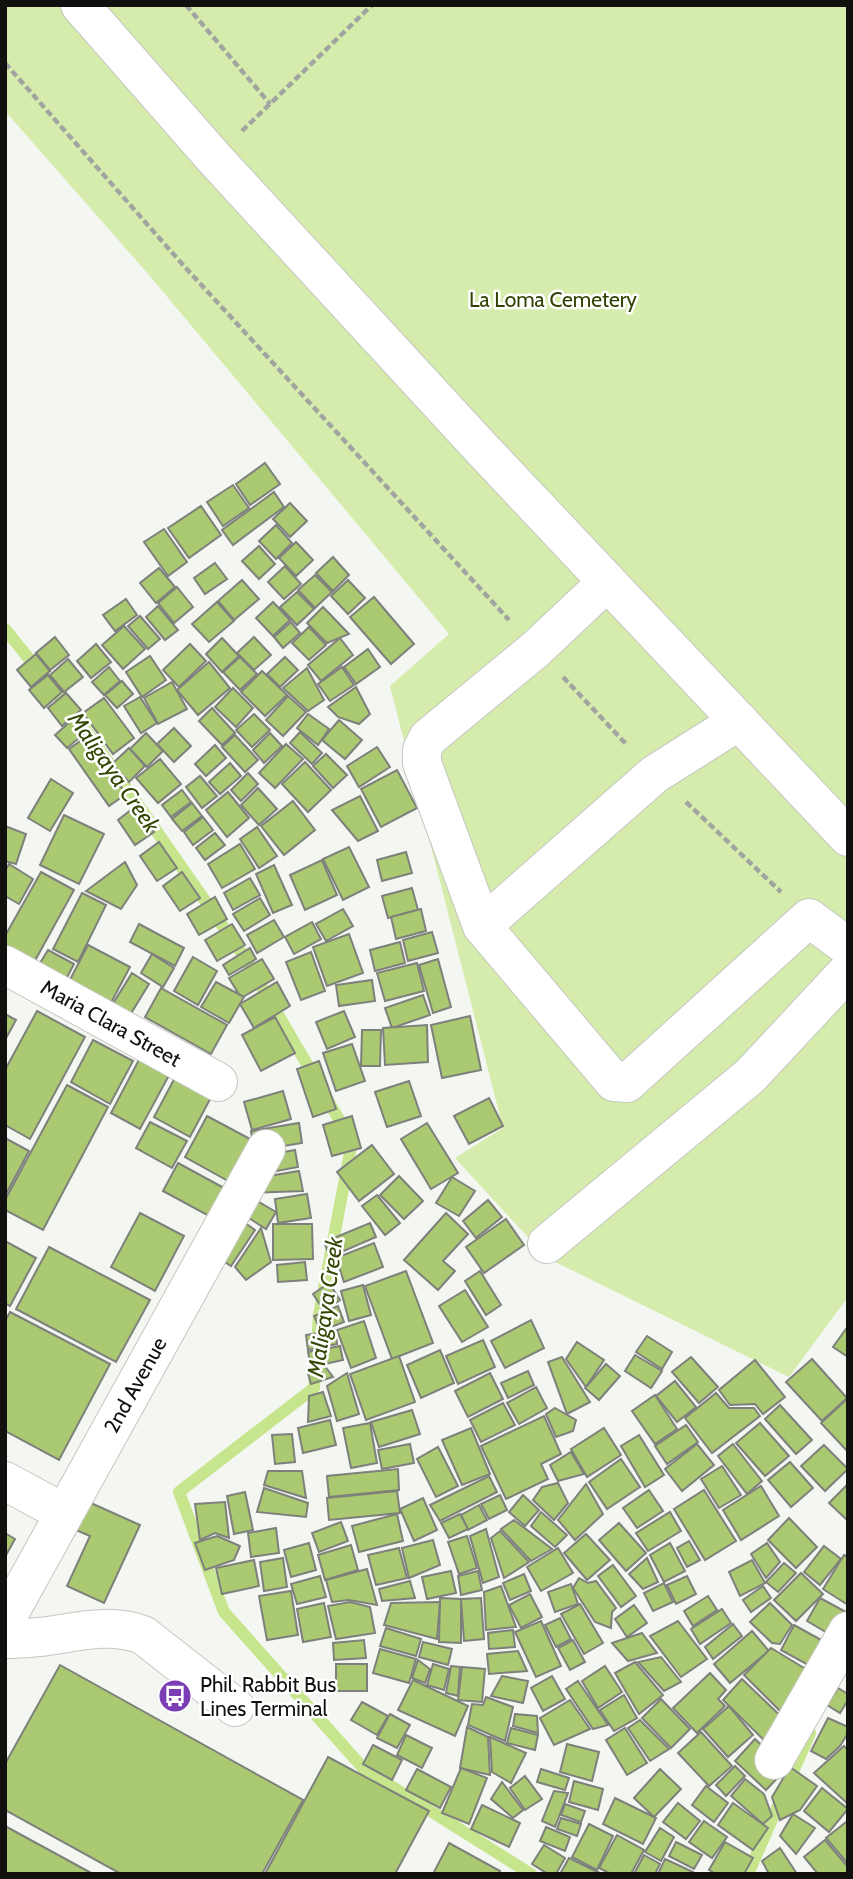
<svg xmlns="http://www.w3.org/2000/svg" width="853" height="1879" font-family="Cabin,sans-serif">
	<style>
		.green { fill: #d5ecad }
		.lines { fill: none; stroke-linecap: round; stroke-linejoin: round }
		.stream { stroke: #c6e58c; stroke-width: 12 }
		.building { fill: #abc971; stroke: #7e807b; stroke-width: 2 }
		.minor-casing { stroke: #c5c7c1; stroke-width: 40 }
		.path { stroke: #a2a4a0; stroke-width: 4.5; stroke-dasharray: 7 3.5; stroke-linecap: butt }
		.minor { stroke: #fff; stroke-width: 38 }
		.labels { text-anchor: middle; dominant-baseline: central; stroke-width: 5; stroke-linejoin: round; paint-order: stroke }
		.park-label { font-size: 21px; fill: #314200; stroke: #fff }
		.street-label { font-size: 21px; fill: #10110f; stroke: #fff }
		.poi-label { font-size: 21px; fill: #10110f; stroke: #fff; text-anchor: start }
		.water-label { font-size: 23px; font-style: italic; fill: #354704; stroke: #fff }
	</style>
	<rect width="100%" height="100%" fill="#f4f6f1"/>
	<polygon class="green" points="5,5 848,5 848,1297 789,1377 547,1258 455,1158 503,1128 390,686 449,634 149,275 5,111"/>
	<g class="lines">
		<g class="stream">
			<polyline points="5,629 81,723 245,958 315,1078"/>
			<polyline points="326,1097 352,1142 319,1315 314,1388 179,1492 224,1612 364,1769 531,1874"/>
			<polyline points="748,1874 810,1733"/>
		</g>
	</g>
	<g class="building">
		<polygon points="265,463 280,484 250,505 236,484"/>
		<polygon points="233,485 249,508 223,526 207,502"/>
		<polygon points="274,492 284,507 233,545 222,530"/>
		<polygon points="290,503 307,521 290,537 273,519"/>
		<polygon points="201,506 221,535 189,558 168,528"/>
		<polygon points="276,525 292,543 276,559 259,541"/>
		<polygon points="164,529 187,562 168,576 144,542"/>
		<polygon points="296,542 313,560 296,576 279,558"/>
		<polygon points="259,546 275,564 259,579 242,561"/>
		<polygon points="333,557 349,575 333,591 316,573"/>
		<polygon points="215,563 227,579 205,594 194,578"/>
		<polygon points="285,566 301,584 284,599 268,582"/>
		<polygon points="159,568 175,587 156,603 140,583"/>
		<polygon points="315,575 332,592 315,608 298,590"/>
		<polygon points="242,580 259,599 234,620 218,601"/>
		<polygon points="348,580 365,598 348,614 331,596"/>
		<polygon points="177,587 193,607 174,623 158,603"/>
		<polygon points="297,592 314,609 297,625 280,607"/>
		<polygon points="374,597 414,644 391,664 350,617"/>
		<polygon points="126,599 137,615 115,631 103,615"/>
		<polygon points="217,602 234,621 209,642 192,624"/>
		<polygon points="273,602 290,620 273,636 256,618"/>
		<polygon points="158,606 178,630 165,640 146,617"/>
		<polygon points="323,607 349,634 327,643 307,623"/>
		<polygon points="140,616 160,639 148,649 128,626"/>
		<polygon points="291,622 300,633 283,648 274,637"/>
		<polygon points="124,626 145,649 123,669 102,645"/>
		<polygon points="309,627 326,645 309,660 292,643"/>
		<polygon points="55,637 69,655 50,670 36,653"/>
		<polygon points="254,637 271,655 254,670 237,653"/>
		<polygon points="222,638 239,656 222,672 206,654"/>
		<polygon points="340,638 353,655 321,681 308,665"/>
		<polygon points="96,644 111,662 91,678 77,661"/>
		<polygon points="190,644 206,661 179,687 163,670"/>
		<polygon points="368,649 380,667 356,684 344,667"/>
		<polygon points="36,654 50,671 31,687 17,670"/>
		<polygon points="150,656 166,680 142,697 126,672"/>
		<polygon points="240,657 257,674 240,690 223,672"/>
		<polygon points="285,657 298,670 280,687 267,674"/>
		<polygon points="68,659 83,677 64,692 50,675"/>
		<polygon points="209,662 230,688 198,715 177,690"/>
		<polygon points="109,667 120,681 104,695 92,682"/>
		<polygon points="342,667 354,685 330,701 318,684"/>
		<polygon points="307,668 324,700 308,711 283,688"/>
		<polygon points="262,671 287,695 265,716 241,692"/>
		<polygon points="48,675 62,692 44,708 29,690"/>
		<polygon points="122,681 133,694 117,708 105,695"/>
		<polygon points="172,682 187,709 158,724 144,698"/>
		<polygon points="356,687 370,714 359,724 338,717 328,707"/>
		<polygon points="233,688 253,708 236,727 215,707"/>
		<polygon points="66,693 81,710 62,726 48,708"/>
		<polygon points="288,696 306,712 283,736 266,720"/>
		<polygon points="140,697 157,723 141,733 124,706"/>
		<polygon points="104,698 134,738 113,754 83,713"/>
		<polygon points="212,708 235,733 222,745 199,721"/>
		<polygon points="254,714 270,730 252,747 236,730"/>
		<polygon points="308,714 329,729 318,745 297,728"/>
		<polygon points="72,720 84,734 67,748 55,735"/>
		<polygon points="339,720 362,740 345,759 322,740"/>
		<polygon points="174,728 191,746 174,762 157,744"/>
		<polygon points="300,732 322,753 312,764 290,743"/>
		<polygon points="146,733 163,751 147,767 130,749"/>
		<polygon points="270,733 282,746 264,763 253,750"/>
		<polygon points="235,735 258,760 245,772 222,747"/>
		<polygon points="86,737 126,794 109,806 69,749"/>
		<polygon points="286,744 303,759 275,788 259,773"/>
		<polygon points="215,745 226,758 206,776 195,764"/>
		<polygon points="377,747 390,767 359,787 347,766"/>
		<polygon points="129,748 145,766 129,782 112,764"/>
		<polygon points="326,754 347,775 333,788 313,766"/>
		<polygon points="160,759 181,784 158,803 136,778"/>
		<polygon points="305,762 331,790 308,812 282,784"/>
		<polygon points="230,763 241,776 220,794 209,782"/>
		<polygon points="397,770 417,808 381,827 361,789"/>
		<polygon points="248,773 258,784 241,801 231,790"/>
		<polygon points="200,776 217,796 202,808 186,787"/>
		<polygon points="51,779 73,793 50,831 28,818"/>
		<polygon points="258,788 277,809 259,825 241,805"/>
		<polygon points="182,790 191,802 171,817 162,805"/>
		<polygon points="228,792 249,818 227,837 206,810"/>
		<polygon points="360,796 378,831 358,841 332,810"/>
		<polygon points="293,801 315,830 284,855 261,826"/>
		<polygon points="192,803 202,816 182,831 172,819"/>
		<polygon points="136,806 154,832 135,845 118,820"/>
		<polygon points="64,815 104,834 79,884 40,865"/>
		<polygon points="203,817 213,830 193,845 184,832"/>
		<polygon points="5,826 26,834 16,864 5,861"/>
		<polygon points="257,827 277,856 259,868 240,839"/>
		<polygon points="215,833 225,845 205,860 196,848"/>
		<polygon points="159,842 177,868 157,881 140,856"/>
		<polygon points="240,844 255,869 222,888 208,864"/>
		<polygon points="349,847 369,887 343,900 323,859"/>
		<polygon points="406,852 412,873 382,881 377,860"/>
		<polygon points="322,860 337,895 305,910 290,875"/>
		<polygon points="125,862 137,885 121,909 86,891"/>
		<polygon points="9,864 33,879 19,904 5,896 5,871"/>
		<polygon points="274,865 292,905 273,913 256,874"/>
		<polygon points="41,872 74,890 27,975 5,962 5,936"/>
		<polygon points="182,872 200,898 180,911 163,886"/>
		<polygon points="250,878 260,895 233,910 224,893"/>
		<polygon points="412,888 418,910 388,918 382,896"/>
		<polygon points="82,893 106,905 78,962 53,949"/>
		<polygon points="215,897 227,919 199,935 187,914"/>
		<polygon points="260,898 270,915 244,931 233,914"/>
		<polygon points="343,909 353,926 326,941 316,924"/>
		<polygon points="421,909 426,931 396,939 391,917"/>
		<polygon points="274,920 284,937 257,953 247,935"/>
		<polygon points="312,922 321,939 294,954 285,937"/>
		<polygon points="139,924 184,948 175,966 130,942"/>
		<polygon points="232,924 245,945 217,961 205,940"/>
		<polygon points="432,932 438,953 408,961 403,940"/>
		<polygon points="349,934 363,973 327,986 313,947"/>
		<polygon points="400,942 405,963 375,971 370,950"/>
		<polygon points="88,945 130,967 104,1016 62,995"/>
		<polygon points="250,948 256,959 229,975 223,965"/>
		<polygon points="48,950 74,964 60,991 32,976"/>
		<polygon points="311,952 325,991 301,1000 286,962"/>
		<polygon points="152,954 174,968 163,987 141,973"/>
		<polygon points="193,957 217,971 198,1005 174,991"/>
		<polygon points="262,959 274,979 241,998 229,978"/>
		<polygon points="438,959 451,1007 433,1013 419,965"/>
		<polygon points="417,963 424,991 385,1001 377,973"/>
		<polygon points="132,973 149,984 127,1020 109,1010"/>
		<polygon points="372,980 375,1001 339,1006 336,985"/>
		<polygon points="216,982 244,997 229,1023 201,1007"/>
		<polygon points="277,982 290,1006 254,1028 240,1004"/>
		<polygon points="161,988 227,1025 211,1054 145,1017"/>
		<polygon points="423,995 430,1015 392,1028 385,1008"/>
		<polygon points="37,1011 85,1037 30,1139 5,1125 5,1070"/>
		<polygon points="344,1011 355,1037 327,1049 316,1022"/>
		<polygon points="5,1014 16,1020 5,1040"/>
		<polygon points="470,1016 481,1070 442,1078 431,1025"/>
		<polygon points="275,1017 295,1053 261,1071 242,1035"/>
		<polygon points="427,1025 428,1062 385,1065 383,1028"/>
		<polygon points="362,1030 381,1030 380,1066 361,1066"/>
		<polygon points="93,1040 133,1061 110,1104 71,1082"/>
		<polygon points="352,1044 365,1081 336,1091 323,1053"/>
		<polygon points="143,1052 173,1068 140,1129 111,1113"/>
		<polygon points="319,1061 336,1109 313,1117 297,1069"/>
		<polygon points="180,1068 216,1088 190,1137 154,1117"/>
		<polygon points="409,1081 421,1116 387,1127 375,1092"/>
		<polygon points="67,1085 108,1107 43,1230 5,1210 5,1200"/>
		<polygon points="283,1091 291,1119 252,1130 244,1102"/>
		<polygon points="489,1098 503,1126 469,1144 454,1116"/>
		<polygon points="207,1116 250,1139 228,1181 185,1157"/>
		<polygon points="352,1116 361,1148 332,1156 323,1125"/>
		<polygon points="150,1122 187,1141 172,1168 136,1148"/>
		<polygon points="299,1123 302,1143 254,1151 251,1131"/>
		<polygon points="427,1123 458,1173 431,1189 401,1139"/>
		<polygon points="5,1138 29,1151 5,1196"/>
		<polygon points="372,1145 394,1174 359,1201 337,1172"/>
		<polygon points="295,1150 298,1167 244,1177 241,1160"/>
		<polygon points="178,1163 224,1188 209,1216 163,1191"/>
		<polygon points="299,1171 303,1191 249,1193 257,1178"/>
		<polygon points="399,1176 423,1201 404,1219 380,1195"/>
		<polygon points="452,1177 475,1191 459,1216 436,1203"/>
		<polygon points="307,1194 311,1218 278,1223 275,1199"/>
		<polygon points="377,1195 400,1223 385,1235 362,1206"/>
		<polygon points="254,1199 276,1212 266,1229 244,1215"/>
		<polygon points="488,1200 502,1217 476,1238 463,1221"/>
		<polygon points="140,1213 184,1236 155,1291 111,1267"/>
		<polygon points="446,1213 468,1234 443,1261 455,1271 438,1290 404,1260"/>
		<polygon points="238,1218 255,1230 231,1266 213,1254"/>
		<polygon points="506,1219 524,1245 484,1273 466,1247"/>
		<polygon points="370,1223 376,1237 330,1257 324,1242"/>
		<polygon points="273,1224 312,1224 313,1259 273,1260"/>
		<polygon points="261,1228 271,1262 246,1280 235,1267"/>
		<polygon points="5,1241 36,1258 10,1306 5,1303"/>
		<polygon points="374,1243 383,1267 344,1282 336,1258"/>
		<polygon points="49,1247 150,1300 116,1362 16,1309"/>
		<polygon points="305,1262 307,1280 278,1282 277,1265"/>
		<polygon points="406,1271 433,1343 392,1359 365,1286"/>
		<polygon points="480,1271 501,1305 486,1315 465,1281"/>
		<polygon points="329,1283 340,1300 324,1311 313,1294"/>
		<polygon points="363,1285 371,1315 349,1321 341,1291"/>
		<polygon points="465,1290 488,1327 462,1342 439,1306"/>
		<polygon points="338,1306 344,1322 321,1331 314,1316"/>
		<polygon points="10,1312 110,1364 59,1460 5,1431 5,1321"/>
		<polygon points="531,1320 544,1348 505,1368 491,1341"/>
		<polygon points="364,1321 376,1358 351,1368 337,1330"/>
		<polygon points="848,1326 848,1357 833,1347"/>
		<polygon points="335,1330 337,1344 308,1350 306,1335"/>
		<polygon points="647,1336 672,1352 662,1369 636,1352"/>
		<polygon points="483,1340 495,1367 458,1384 446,1356"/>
		<polygon points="577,1342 604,1360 586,1387 566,1359"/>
		<polygon points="340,1346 343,1360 311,1367 308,1352"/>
		<polygon points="440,1350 454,1383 421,1398 407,1365"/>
		<polygon points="635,1355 662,1371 651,1388 625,1371"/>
		<polygon points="399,1356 415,1402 366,1420 350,1374"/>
		<polygon points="562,1357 590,1402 567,1414 548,1362"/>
		<polygon points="691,1357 718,1387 699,1403 672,1372"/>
		<polygon points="812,1359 847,1398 822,1421 786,1382"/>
		<polygon points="755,1360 785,1397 763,1414 755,1404 730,1405 719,1390"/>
		<polygon points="606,1364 620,1376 599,1400 585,1388"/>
		<polygon points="324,1365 333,1377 311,1384 307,1370"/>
		<polygon points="528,1371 534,1385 508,1398 501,1383"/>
		<polygon points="347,1373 359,1414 337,1421 327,1386"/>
		<polygon points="490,1373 503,1399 468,1417 455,1391"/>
		<polygon points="675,1381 696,1407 677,1422 656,1396"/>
		<polygon points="536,1387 547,1408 519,1424 507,1403"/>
		<polygon points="323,1392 331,1416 308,1422 309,1396"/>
		<polygon points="716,1393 729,1408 754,1408 760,1416 712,1453 685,1418"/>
		<polygon points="655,1395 677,1429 655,1444 632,1411"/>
		<polygon points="847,1399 848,1401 848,1452 821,1423"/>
		<polygon points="503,1403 515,1425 481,1442 470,1420"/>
		<polygon points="780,1405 812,1440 796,1454 765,1419"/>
		<polygon points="555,1408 576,1420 573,1431 556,1437 546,1414"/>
		<polygon points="412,1410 420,1434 379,1447 371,1422"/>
		<polygon points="544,1416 561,1454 541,1464 548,1479 506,1499 481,1446"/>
		<polygon points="330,1420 336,1445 303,1453 298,1428"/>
		<polygon points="370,1423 377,1463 351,1468 343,1428"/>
		<polygon points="760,1423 789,1456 765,1476 736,1443"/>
		<polygon points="686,1425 698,1442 667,1464 655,1446"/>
		<polygon points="471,1428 490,1474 462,1485 442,1440"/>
		<polygon points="604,1428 621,1455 587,1477 571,1449"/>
		<polygon points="292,1434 295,1462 275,1464 272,1435"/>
		<polygon points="639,1435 664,1475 645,1487 621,1446"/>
		<polygon points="410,1444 414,1463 382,1469 378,1450"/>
		<polygon points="697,1444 714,1465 682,1491 665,1469"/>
		<polygon points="733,1444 762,1481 747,1494 718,1456"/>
		<polygon points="824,1445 848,1469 825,1491 801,1466"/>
		<polygon points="438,1447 458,1486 436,1497 417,1459"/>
		<polygon points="571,1452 584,1474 558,1481 550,1465"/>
		<polygon points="621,1459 640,1487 607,1509 589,1482"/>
		<polygon points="790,1462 813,1488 791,1507 768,1480"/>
		<polygon points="722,1466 741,1495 719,1508 701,1479"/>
		<polygon points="398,1469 399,1490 329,1497 327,1476"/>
		<polygon points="268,1471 302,1471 306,1498 264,1485"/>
		<polygon points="489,1476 497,1492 440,1521 430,1505"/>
		<polygon points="558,1483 568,1503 554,1520 533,1500 542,1487"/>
		<polygon points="586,1484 603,1514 575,1540 558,1520"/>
		<polygon points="848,1484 848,1521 829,1503"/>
		<polygon points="761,1486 779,1516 741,1540 723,1510"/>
		<polygon points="264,1488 308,1503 306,1517 257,1512"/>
		<polygon points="649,1490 663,1511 637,1528 623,1508"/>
		<polygon points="704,1490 736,1541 705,1560 674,1509"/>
		<polygon points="397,1491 400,1513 329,1520 327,1498"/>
		<polygon points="245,1492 253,1530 234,1534 227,1496"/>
		<polygon points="500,1495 507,1510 489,1519 481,1504"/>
		<polygon points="523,1495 539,1510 525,1526 509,1512"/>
		<polygon points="423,1498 437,1530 414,1541 400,1509"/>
		<polygon points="82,1499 140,1525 104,1603 67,1586 90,1536 69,1527"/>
		<polygon points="225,1502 229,1538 215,1533 200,1540 195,1504"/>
		<polygon points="479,1505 487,1520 468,1530 461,1515"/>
		<polygon points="541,1512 567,1535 555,1547 531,1526"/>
		<polygon points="670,1512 681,1531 648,1551 636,1533"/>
		<polygon points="397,1514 403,1541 359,1552 352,1526"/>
		<polygon points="460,1514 468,1529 449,1538 441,1523"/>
		<polygon points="789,1518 817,1547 796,1568 768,1540"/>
		<polygon points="514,1520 552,1549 531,1561 501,1529"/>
		<polygon points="341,1522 348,1541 319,1552 312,1533"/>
		<polygon points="619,1523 646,1553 626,1571 599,1540"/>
		<polygon points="276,1528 279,1553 251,1557 248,1533"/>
		<polygon points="486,1529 499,1577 483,1583 470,1536"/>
		<polygon points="500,1531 529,1562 504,1578 491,1538"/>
		<polygon points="5,1533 15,1539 5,1557"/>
		<polygon points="586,1534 610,1560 587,1580 564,1553"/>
		<polygon points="217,1536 240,1546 234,1560 205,1570 195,1543"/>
		<polygon points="467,1536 477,1568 459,1574 448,1542"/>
		<polygon points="433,1540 440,1565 409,1578 402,1548"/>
		<polygon points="689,1541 700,1560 687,1567 677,1548"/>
		<polygon points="309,1543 316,1570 291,1577 284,1550"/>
		<polygon points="670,1543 685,1571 664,1582 650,1555"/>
		<polygon points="767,1543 780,1562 766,1578 751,1554"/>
		<polygon points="351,1545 358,1570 325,1580 318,1555"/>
		<polygon points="824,1546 841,1559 820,1585 804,1572"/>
		<polygon points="399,1548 407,1578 376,1585 368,1555"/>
		<polygon points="558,1548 573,1573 541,1591 527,1567"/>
		<polygon points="844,1555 848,1557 848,1605 823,1589"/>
		<polygon points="283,1558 287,1587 264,1591 260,1562"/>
		<polygon points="647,1558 658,1582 643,1589 629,1574"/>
		<polygon points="254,1560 259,1586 222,1594 216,1568"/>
		<polygon points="752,1560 765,1583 740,1596 729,1572"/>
		<polygon points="784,1563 796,1573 778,1592 766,1582"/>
		<polygon points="613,1565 636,1596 621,1607 598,1576"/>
		<polygon points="367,1569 377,1605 349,1600 332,1602 326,1580"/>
		<polygon points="451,1571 456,1593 427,1599 422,1577"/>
		<polygon points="478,1571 482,1590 461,1595 458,1576"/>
		<polygon points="801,1573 823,1594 796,1621 774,1600"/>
		<polygon points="524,1574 531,1591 510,1600 503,1583"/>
		<polygon points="320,1576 326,1597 297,1604 291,1584"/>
		<polygon points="687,1576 696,1594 676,1604 667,1585"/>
		<polygon points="579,1578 588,1583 596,1581 616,1608 612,1612 611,1628 595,1622 573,1588"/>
		<polygon points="410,1581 415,1598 382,1601 379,1589"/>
		<polygon points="664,1583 673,1602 653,1611 644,1593"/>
		<polygon points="571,1584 578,1604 555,1612 548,1592"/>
		<polygon points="501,1586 516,1627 486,1630 484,1592"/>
		<polygon points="763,1586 771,1598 751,1612 743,1600"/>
		<polygon points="291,1591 298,1635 267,1640 259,1596"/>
		<polygon points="530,1594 542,1617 521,1628 509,1605"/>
		<polygon points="708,1596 717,1610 693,1626 684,1611"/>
		<polygon points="440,1598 461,1599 461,1643 439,1642"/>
		<polygon points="481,1598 484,1639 464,1641 461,1599"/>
		<polygon points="820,1598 848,1613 841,1641 807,1621"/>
		<polygon points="350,1602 370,1607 375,1633 336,1639 328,1606"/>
		<polygon points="440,1602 437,1639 384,1625 391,1603"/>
		<polygon points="324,1603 331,1637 303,1642 297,1609"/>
		<polygon points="770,1603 792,1625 780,1644 772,1643 750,1622"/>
		<polygon points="580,1604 603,1643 584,1654 561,1614"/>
		<polygon points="634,1605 647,1623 627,1637 615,1619"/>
		<polygon points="722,1609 731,1623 700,1644 691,1629"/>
		<polygon points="560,1618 571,1639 556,1647 545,1625"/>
		<polygon points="541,1621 561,1666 536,1677 515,1632"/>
		<polygon points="678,1621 707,1659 681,1677 650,1636"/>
		<polygon points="733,1624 742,1636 713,1659 705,1647"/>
		<polygon points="794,1625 823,1641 810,1666 781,1650"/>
		<polygon points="386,1628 421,1639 416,1656 380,1646"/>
		<polygon points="513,1630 515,1647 489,1649 488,1633"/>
		<polygon points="752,1631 769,1651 730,1683 714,1664"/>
		<polygon points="642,1633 657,1653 628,1661 612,1643"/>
		<polygon points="364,1640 366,1658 334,1660 333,1643"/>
		<polygon points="573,1640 585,1662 570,1670 558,1648"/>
		<polygon points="423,1642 452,1649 448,1665 419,1657"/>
		<polygon points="771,1648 819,1677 791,1722 744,1675"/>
		<polygon points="380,1649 416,1659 409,1683 373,1673"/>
		<polygon points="518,1651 527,1671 489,1674 487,1654"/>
		<polygon points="661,1657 681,1682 664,1691 638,1662"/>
		<polygon points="418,1660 430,1669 425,1683 412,1678"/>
		<polygon points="635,1662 663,1695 639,1714 615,1673"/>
		<rect x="336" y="1664" width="31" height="27"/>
		<polygon points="433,1664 449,1669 444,1690 427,1685"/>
		<polygon points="60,1665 303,1800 262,1874 121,1874 5,1810 5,1764"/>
		<polygon points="451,1666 460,1667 458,1696 446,1693"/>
		<polygon points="605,1666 622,1692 598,1708 582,1681"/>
		<polygon points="462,1667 485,1669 482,1702 458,1700"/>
		<polygon points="710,1673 726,1690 718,1699 725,1706 697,1733 673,1708"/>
		<polygon points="502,1676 528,1681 523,1703 491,1696"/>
		<polygon points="552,1676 565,1699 543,1711 531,1688"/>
		<polygon points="742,1679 790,1725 770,1746 723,1700"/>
		<polygon points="413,1680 468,1706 455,1736 398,1710"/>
		<polygon points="578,1681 608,1725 593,1729 566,1689"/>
		<polygon points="838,1688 848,1694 848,1700 840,1713 827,1705"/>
		<polygon points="624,1695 637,1718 614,1731 600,1710"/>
		<polygon points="486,1697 513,1707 505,1741 468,1725 472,1704 483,1705"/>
		<polygon points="661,1699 690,1729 671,1748 642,1718"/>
		<polygon points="570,1700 590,1729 554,1745 540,1718"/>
		<polygon points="362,1702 388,1716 377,1735 351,1720"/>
		<polygon points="729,1706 753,1735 728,1757 703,1729"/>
		<polygon points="390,1714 410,1725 397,1748 377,1738"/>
		<polygon points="515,1714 537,1716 538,1733 513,1726"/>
		<polygon points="828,1718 848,1727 848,1733 840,1746 826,1759 811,1751"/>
		<polygon points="640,1720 669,1749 650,1761 628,1728"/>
		<polygon points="467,1727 488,1737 490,1775 460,1768"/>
		<polygon points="511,1728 538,1735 535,1750 507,1743"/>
		<polygon points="625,1728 647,1763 627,1775 606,1740"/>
		<polygon points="701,1732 732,1766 709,1786 678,1753"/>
		<polygon points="406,1735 432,1748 422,1768 397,1755"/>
		<polygon points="490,1737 526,1753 511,1783 492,1772"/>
		<polygon points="755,1739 786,1769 766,1790 735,1761"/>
		<polygon points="567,1744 599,1752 592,1781 560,1772"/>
		<polygon points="373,1745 402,1760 392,1780 363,1764"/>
		<polygon points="844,1746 848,1750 848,1804 814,1773"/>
		<polygon points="328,1757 429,1811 395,1874 265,1874"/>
		<polygon points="735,1766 745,1776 726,1796 716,1785"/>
		<polygon points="790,1767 817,1786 800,1810 780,1820 772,1797"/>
		<polygon points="461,1768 487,1778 469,1824 442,1813"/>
		<polygon points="417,1769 451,1787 440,1808 406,1790"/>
		<polygon points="541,1769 569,1778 565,1790 537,1782"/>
		<polygon points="660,1769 681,1789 654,1817 634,1798"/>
		<polygon points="525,1776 542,1799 525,1810 510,1788"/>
		<polygon points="745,1779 764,1794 772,1816 763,1824 731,1796"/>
		<polygon points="574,1781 603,1789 598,1810 569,1802"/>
		<polygon points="502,1782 523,1810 513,1818 491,1799"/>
		<polygon points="706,1786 728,1803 714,1822 692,1805"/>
		<polygon points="822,1788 848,1809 829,1832 804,1811"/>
		<polygon points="554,1791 568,1793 555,1827 542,1821"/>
		<polygon points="615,1798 656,1818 643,1844 603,1824"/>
		<polygon points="678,1803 700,1821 686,1839 663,1822"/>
		<polygon points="733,1803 768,1828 753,1850 718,1825"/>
		<polygon points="565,1804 585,1811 581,1822 561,1815"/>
		<polygon points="482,1805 520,1823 509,1847 471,1829"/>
		<polygon points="793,1814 815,1828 796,1854 780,1836"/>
		<polygon points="561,1818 581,1824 577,1836 557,1829"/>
		<polygon points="704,1821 727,1837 712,1858 689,1842"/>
		<polygon points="846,1822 848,1824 848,1864 826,1838"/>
		<polygon points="589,1824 613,1836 597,1870 572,1857"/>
		<polygon points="5,1826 93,1874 5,1874"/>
		<polygon points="546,1827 570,1837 565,1851 540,1841"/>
		<polygon points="660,1828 674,1837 661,1861 645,1852"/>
		<polygon points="617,1835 644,1850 631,1874 611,1874 599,1868"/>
		<polygon points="825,1840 848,1867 848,1874 818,1874 804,1857"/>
		<polygon points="676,1842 702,1855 694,1869 669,1856"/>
		<polygon points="725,1842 753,1858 744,1874 716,1874 709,1870"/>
		<polygon points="449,1843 500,1871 499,1874 433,1874"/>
		<polygon points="544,1845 565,1858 556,1874 548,1874 532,1864"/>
		<polygon points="780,1848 797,1874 769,1874 762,1861"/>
		<polygon points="644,1855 660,1864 655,1874 634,1874"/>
		<polygon points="569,1858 602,1874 560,1874"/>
		<polygon points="665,1859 693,1872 692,1874 658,1874"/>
	</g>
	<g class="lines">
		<defs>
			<g id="minor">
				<polyline points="80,5 214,158 482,449 848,837"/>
				<polyline points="607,582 536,649 428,738 422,750 422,763 482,926 614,1082 627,1083 809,918 848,947"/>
				<polyline points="482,926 655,774 739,721"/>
				<polyline points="5,965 218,1082"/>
				<polyline points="547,1244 750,1076 848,971"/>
				<polyline points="5,1481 64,1513"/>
				<polyline points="5,1621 266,1149"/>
				<path d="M5,1639C16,1639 28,1638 39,1637C75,1633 107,1622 143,1635L235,1707"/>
				<polyline points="774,1760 848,1631"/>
			</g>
		</defs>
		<use href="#minor" class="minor-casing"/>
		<g class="path">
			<polyline points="186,5 270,104"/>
			<polyline points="5,63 184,266 509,620"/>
			<polyline points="242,131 372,5"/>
			<polyline points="563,677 627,745"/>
			<polyline points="686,802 781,892"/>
		</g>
		<use href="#minor" class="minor"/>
	</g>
	<defs>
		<symbol id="bus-disc" viewBox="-11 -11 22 22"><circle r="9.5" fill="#7b3db3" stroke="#fff"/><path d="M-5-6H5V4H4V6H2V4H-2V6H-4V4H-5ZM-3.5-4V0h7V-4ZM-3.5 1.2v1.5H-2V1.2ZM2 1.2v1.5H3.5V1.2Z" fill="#fff"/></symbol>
	</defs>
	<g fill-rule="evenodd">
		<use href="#bus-disc" x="156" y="1677" width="38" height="38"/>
	</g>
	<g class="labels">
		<g class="park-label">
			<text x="553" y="299">La Loma Cemetery</text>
		</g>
		<g class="street-label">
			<text transform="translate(111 1023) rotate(29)">Maria Clara Street</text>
			<text transform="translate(135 1385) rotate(-61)">2nd Avenue</text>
		</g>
		<g class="poi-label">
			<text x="200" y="1684">Phil. Rabbit Bus<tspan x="200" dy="24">Lines Terminal</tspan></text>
		</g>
		<g class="water-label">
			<text transform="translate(114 772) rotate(55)">Maligaya Creek</text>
			<text transform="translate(325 1307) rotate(-82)">Maligaya Creek</text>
		</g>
	</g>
	<rect width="853" height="1879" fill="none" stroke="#10110f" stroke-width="14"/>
</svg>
